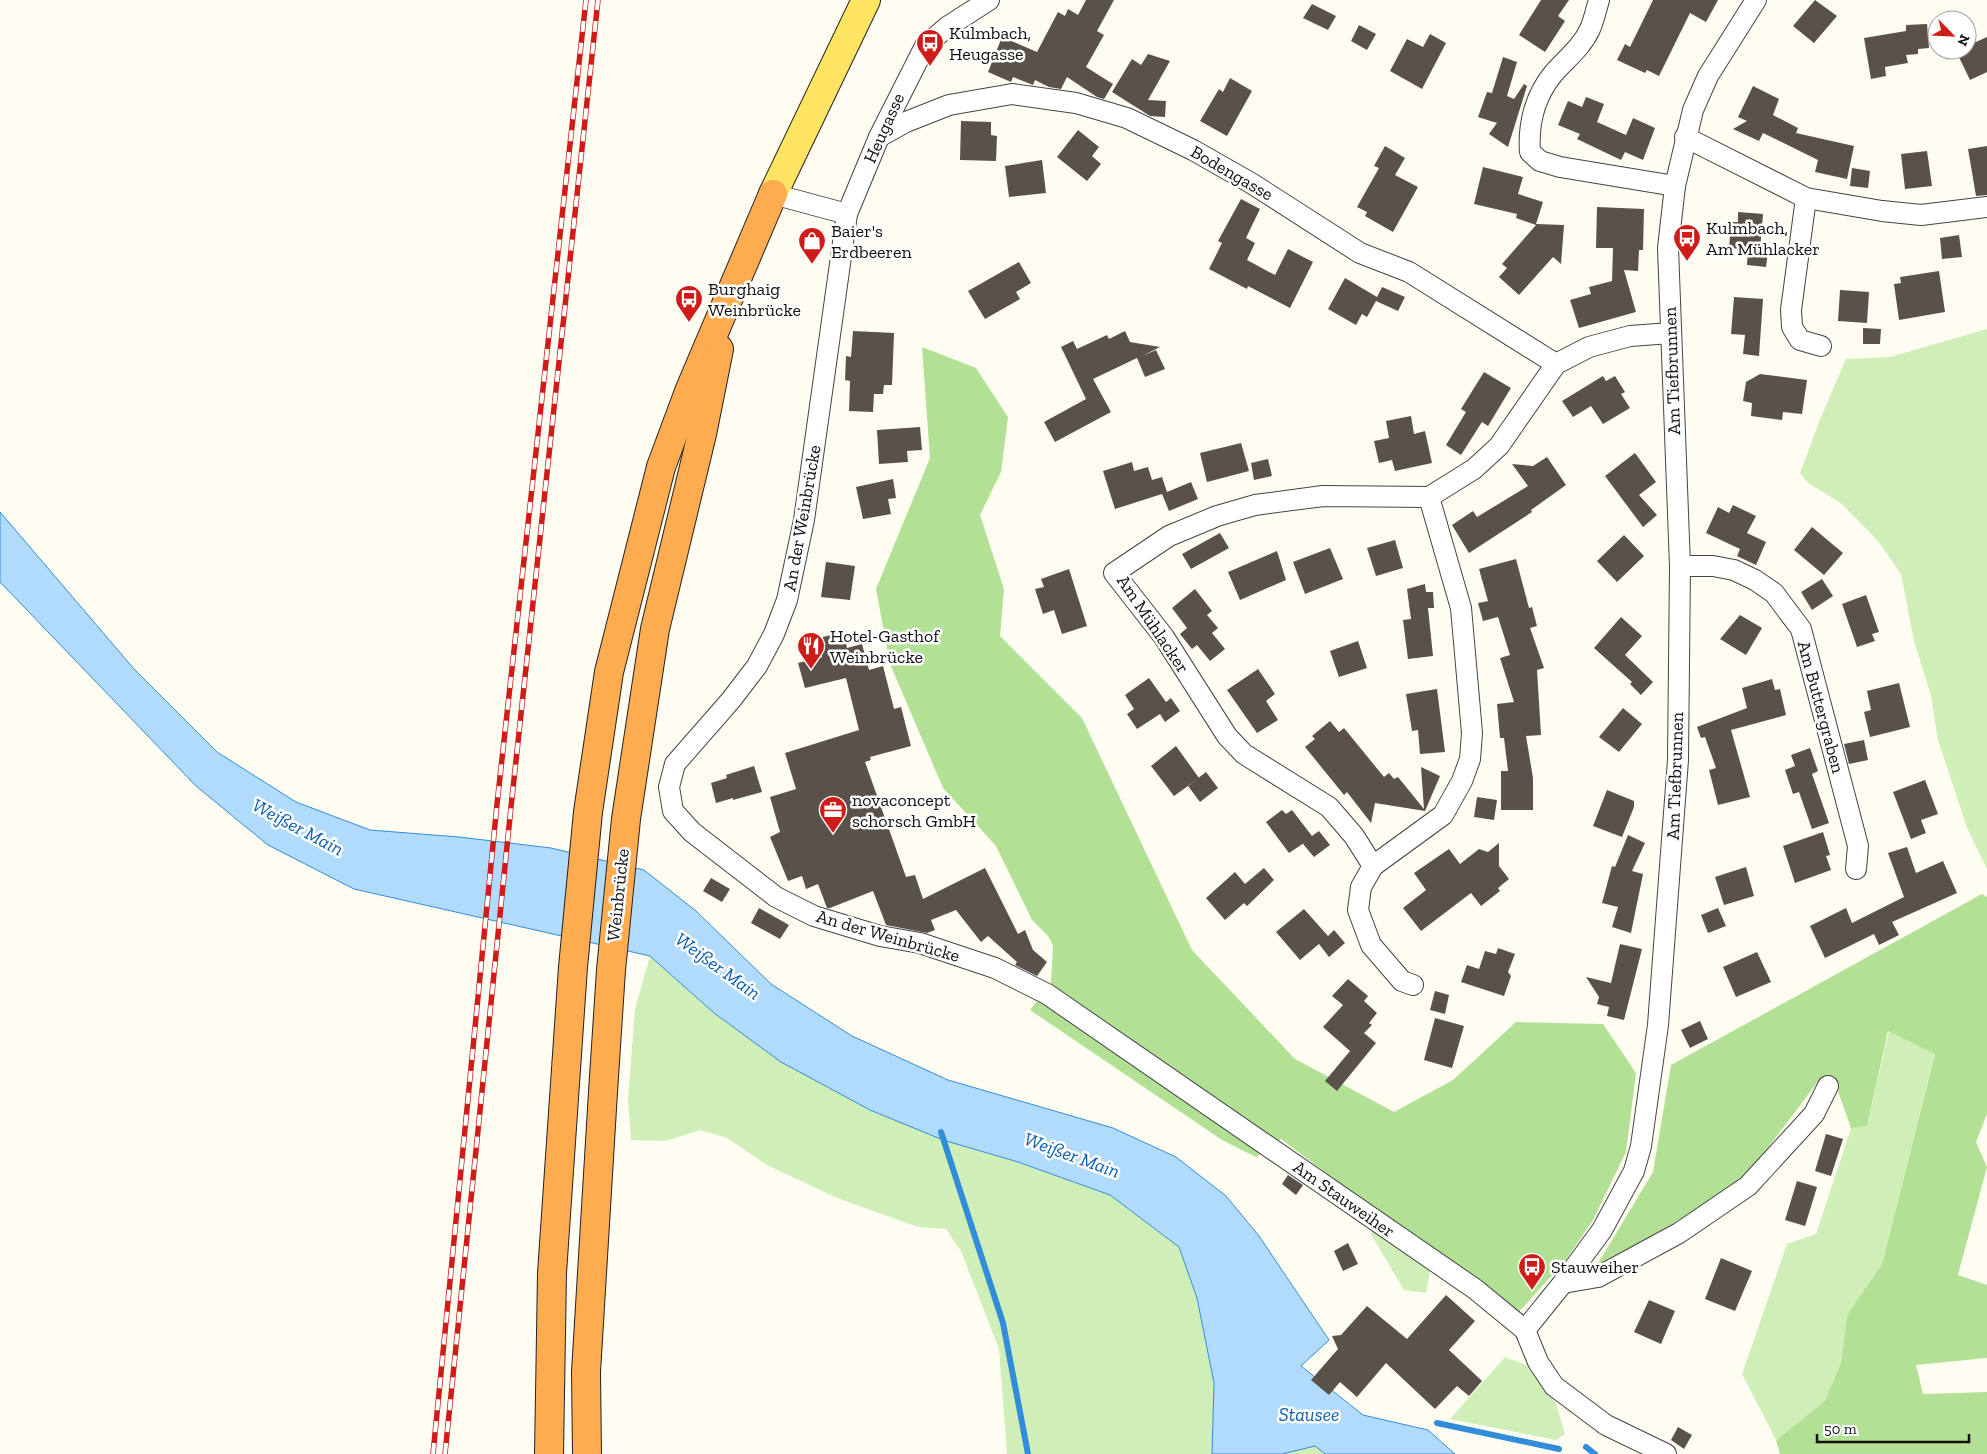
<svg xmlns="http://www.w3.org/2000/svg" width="1987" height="1454" font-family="'Zilla Slab',serif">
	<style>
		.green { fill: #d0eeb7 }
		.forest { fill: #b2e195 }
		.water { fill: #b1dbfc; stroke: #318cda }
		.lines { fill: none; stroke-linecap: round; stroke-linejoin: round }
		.stream { stroke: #318cda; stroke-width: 6 }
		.building { fill: #5a514b }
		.street-casing { stroke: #434343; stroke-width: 22 }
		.primary-casing { stroke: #212121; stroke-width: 30 }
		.highway-casing { stroke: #212121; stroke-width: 30 }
		.street { stroke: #fff; stroke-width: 20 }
		.primary { stroke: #ffe362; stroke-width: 28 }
		.highway { stroke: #ffab50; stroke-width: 28 }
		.rail-casing { stroke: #cf1c19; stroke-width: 5.5 }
		.rail { stroke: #fff; stroke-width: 4; stroke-dasharray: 11; stroke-linecap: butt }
		.labels { text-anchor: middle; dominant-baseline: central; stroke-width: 5; stroke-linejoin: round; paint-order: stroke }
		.poi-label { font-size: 18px; fill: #101010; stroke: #fff; text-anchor: start }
		.street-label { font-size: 18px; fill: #101010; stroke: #fff }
		.water-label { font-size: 19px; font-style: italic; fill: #0b5daf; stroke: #fff }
	</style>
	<rect width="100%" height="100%" fill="#fffdf2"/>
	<g class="green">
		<polygon points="1987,329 1987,869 1967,828 1938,740 1931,696 1914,641 1901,574 1878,541 1841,503 1808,483 1800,473 1821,417 1846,359 1890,357"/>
		<polygon points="650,956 714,1013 870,1110 1110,1195 1179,1247 1197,1298 1214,1383 1212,1454 1007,1454 999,1349 961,1251 946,1229 918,1227 837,1198 767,1165 727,1138 700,1130 666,1141 631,1140 628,1100 635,1009"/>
		<polygon points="1889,1031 1935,1053 1882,1264 1847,1315 1841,1363 1825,1401 1776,1440 1742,1374 1787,1244 1816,1234 1851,1128 1867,1126"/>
		<polygon points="1372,1227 1393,1238 1430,1271 1426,1293 1404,1290 1371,1234"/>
		<polygon points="1505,1357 1526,1365 1556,1403 1565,1434 1556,1440 1450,1419"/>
		<polygon points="1315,1446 1325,1454 1282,1454"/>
	</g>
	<g class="forest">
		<polygon points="922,347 976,368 1008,417 1001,472 980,515 1004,589 1000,636 1082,718 1192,950 1295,1059 1394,1112 1453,1080 1516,1022 1603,1024 1636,1073 1626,1152 1593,1220 1565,1261 1516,1315 1281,1139 1256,1157 1222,1140 1030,1010 1051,983 1053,945 1048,936 1032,920 996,846 943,788 890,664 876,589 930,458"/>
		<polygon points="1982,894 1987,897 1987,1114 1976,1142 1987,1167 1958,1275 1987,1285 1987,1358 1916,1365 1923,1394 1987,1392 1987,1454 1780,1454 1776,1440 1825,1401 1841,1363 1847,1315 1882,1264 1935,1054 1888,1031 1867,1126 1851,1128 1833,1077 1820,1079 1742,1182 1662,1230 1597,1265 1653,1172 1671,1065"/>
	</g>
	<polygon class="water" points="0,512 134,669 217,752 296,802 370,830 459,837 551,848 644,870 696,911 771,984 852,1036 948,1080 1113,1128 1176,1157 1226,1196 1259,1236 1329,1340 1301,1366 1363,1415 1428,1430 1455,1454 1325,1454 1315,1446 1282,1454 1212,1454 1214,1383 1197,1298 1179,1247 1110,1195 1018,1162 943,1140 870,1110 781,1062 714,1013 650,956 354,889 268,845 196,786 0,582"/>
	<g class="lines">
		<g class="stream">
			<polyline points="941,1132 1003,1323 1028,1454"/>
			<polyline points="1437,1423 1559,1449"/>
			<polyline points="1586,1447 1595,1454"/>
		</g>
	</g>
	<g class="building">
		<polygon points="1086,0 1114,0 1097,31 1104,35 1086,67 1113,84 1104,99 1097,97 1067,77 1061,89 1049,87 1035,80 1033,85 1013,77 1011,82 988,72 1002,37 1037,52 1058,12 1065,16 1068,9 1078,15"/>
		<polygon points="1541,0 1569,0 1558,16 1565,21 1545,52 1519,35"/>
		<polygon points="1653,0 1718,0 1706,22 1690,13 1659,76 1647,70 1645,73 1617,60 1625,44 1630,47"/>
		<polygon points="1815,0 1837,16 1814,43 1793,26"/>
		<polygon points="1312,4 1336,16 1328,30 1303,18"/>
		<polygon points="1927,24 1929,48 1918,49 1918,54 1906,55 1908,63 1885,67 1886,76 1871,79 1864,38 1906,31 1906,25"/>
		<polygon points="1359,25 1376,34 1367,50 1351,41"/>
		<polygon points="1430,34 1446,43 1422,89 1390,71 1407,39 1423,47"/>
		<polygon points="1987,37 1987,72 1970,80 1956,51 1967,50 1967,46"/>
		<polygon points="1148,54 1170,61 1148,100 1166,101 1165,117 1150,116 1112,92 1132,59 1141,65"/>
		<polygon points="1503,57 1517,62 1507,96 1514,99 1524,84 1527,86 1508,147 1489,134 1497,123 1478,117 1487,92 1492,93"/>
		<polygon points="1230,78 1252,91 1227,136 1200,121 1219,89 1223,92"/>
		<polygon points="1753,86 1779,99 1773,115 1798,128 1796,133 1854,146 1847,179 1815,172 1818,160 1763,133 1759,141 1733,129 1747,121 1738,117"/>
		<polygon points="1586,97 1604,104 1597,122 1626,135 1633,118 1655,128 1643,160 1625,152 1621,160 1577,139 1580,134 1558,125 1568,101 1582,107"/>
		<polygon points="961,121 991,122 991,135 997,136 996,161 960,160"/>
		<polygon points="1078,130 1099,147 1092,156 1101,164 1087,181 1057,157"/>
		<polygon points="1385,146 1405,158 1395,175 1418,187 1393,232 1365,216 1367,212 1357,207 1379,168 1374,166"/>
		<polygon points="1987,146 1987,195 1976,196 1968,149"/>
		<polygon points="1927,151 1932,186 1905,189 1901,154"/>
		<polygon points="1042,160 1046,193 1009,197 1005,166"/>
		<polygon points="1483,167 1523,177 1518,194 1543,202 1536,224 1564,225 1561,264 1553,257 1519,295 1499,277 1507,268 1502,264 1536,225 1516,218 1517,214 1474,204"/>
		<polygon points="1852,168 1870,171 1868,188 1850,186"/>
		<polygon points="1241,199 1260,209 1246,238 1255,243 1247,260 1275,275 1288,249 1313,262 1290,308 1248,286 1247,289 1209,269 1222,243 1218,241"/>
		<polygon points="1597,207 1644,209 1643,250 1639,250 1638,271 1624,270 1636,312 1579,328 1570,300 1591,294 1589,287 1612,281 1613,248 1596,248"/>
		<polygon points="1738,212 1763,214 1760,250 1729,248 1731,222 1738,222"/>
		<polygon points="1959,235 1962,257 1942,259 1940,238"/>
		<polygon points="1748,249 1768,251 1766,267 1747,265"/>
		<polygon points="1019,262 1031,283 1016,292 1020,299 985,319 968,291"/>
		<polygon points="1939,271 1945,312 1899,320 1894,284 1901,283 1900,277"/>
		<polygon points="1345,278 1377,297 1382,287 1405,297 1398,311 1376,301 1367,317 1362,314 1356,325 1328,309"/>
		<polygon points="1840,290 1869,292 1867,323 1838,321"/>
		<polygon points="1734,297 1763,299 1759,356 1743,354 1745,335 1731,334"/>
		<polygon points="1863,328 1881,329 1880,344 1863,344"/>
		<polygon points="853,331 894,333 892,385 884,385 883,394 874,394 873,412 849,411 850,381 845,380 846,356 851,357"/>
		<polygon points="1125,331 1130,342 1160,347 1142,356 1156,350 1165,369 1145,377 1137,358 1093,379 1111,412 1055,442 1044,422 1086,399 1061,347 1073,341 1077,349 1107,335 1109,339"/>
		<polygon points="1484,372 1511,388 1488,426 1482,422 1461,455 1446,445 1466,412 1461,409"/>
		<polygon points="1760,374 1807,380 1802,414 1783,412 1782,420 1751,416 1752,403 1743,401 1746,382"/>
		<polygon points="1603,376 1606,381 1615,376 1625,392 1621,394 1630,408 1603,424 1591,406 1573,417 1562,401"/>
		<polygon points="1411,416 1414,434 1425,431 1432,463 1395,471 1392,460 1379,463 1374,441 1389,438 1386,421"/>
		<polygon points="920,427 922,450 907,451 908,462 879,464 877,430"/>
		<polygon points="1241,443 1249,471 1207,482 1200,453"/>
		<polygon points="1635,453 1656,482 1639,495 1657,515 1643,527 1605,476"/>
		<polygon points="1547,457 1566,485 1531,510 1532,512 1469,553 1452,525 1473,511 1477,517 1528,486 1512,464 1533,466"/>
		<polygon points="1268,459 1272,476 1254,480 1251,463"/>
		<polygon points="1132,462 1134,471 1148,467 1152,480 1162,477 1167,492 1191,482 1198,499 1169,511 1162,494 1115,509 1103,471"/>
		<polygon points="893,479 896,498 888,499 891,514 863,519 856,487"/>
		<polygon points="1733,505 1756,516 1747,533 1766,542 1756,565 1737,556 1740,549 1706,533 1718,507 1729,513"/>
		<polygon points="1812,527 1843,553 1824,575 1794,550"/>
		<polygon points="1220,533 1229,548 1191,569 1182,554"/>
		<polygon points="1624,535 1644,556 1617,582 1597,561"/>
		<polygon points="1395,540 1403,568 1376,576 1367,548"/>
		<polygon points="1330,548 1343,579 1305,594 1293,562"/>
		<polygon points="1277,551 1286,580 1240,600 1228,572"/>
		<polygon points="1516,559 1529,608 1532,607 1537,626 1530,628 1544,668 1537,670 1541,735 1526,736 1533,778 1533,810 1501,810 1501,771 1508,771 1504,738 1500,738 1497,704 1514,702 1500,658 1510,655 1498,617 1483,621 1478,603 1488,601 1479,569"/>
		<polygon points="826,562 855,566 850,600 821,597"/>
		<polygon points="1069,569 1087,626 1062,634 1054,610 1043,614 1035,589 1044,587 1041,579"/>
		<polygon points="1822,579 1833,596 1812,610 1801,592"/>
		<polygon points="1425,584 1426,592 1433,592 1434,608 1428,608 1433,656 1408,659 1403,620 1411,619 1407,589"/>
		<polygon points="1195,589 1212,611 1207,615 1218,628 1212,633 1225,649 1210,661 1197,645 1192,649 1180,634 1187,628 1172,608"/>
		<polygon points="1866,595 1879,632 1872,634 1875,641 1857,647 1842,604"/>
		<polygon points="1740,615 1762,628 1746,655 1720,639"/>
		<polygon points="1621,617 1642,636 1625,655 1653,682 1641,695 1630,684 1632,682 1594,648"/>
		<polygon points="843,632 847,648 862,644 869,670 883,666 894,709 901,707 911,746 870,757 871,760 865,762 906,877 915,875 923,899 985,868 1018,934 1025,930 1033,950 1047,962 1037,976 1015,965 1017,962 988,936 981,942 956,910 931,920 935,930 927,933 886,925 873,891 830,908 827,908 818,884 806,889 802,876 788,881 770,837 780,832 770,797 796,789 785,753 859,730 846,678 805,688 798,663 822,657 818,643 823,637"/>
		<polygon points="1358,641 1367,668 1339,677 1330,651"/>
		<polygon points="1258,669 1275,694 1266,701 1278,720 1257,733 1227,690"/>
		<polygon points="1149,678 1166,702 1171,698 1180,711 1165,722 1160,714 1137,729 1127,714 1134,709 1125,695"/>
		<polygon points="1772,679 1775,690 1780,689 1786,715 1731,730 1750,797 1718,805 1709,770 1716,768 1705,737 1701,738 1697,727 1747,708 1742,688"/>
		<polygon points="1899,683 1910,727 1870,737 1864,712 1871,710 1867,691"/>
		<polygon points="1437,689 1445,752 1420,754 1418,730 1412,731 1406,694"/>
		<polygon points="1623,708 1642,724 1619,752 1599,737"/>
		<polygon points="1330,721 1339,732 1344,728 1384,777 1389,773 1394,779 1398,777 1424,809 1421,767 1440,776 1425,811 1375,803 1371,823 1347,792 1344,795 1305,747 1315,739 1312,736"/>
		<polygon points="1864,740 1868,760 1849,764 1844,744"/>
		<polygon points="1176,746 1199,778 1174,796 1151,766"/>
		<polygon points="1810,748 1818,771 1812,774 1829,823 1812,829 1799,792 1793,794 1785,770 1795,766 1791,755"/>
		<polygon points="754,766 762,792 733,800 733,798 716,803 711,783 727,778 726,775"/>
		<polygon points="1206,772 1218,788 1200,802 1188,786"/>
		<polygon points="1925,780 1938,814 1921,820 1926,833 1911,839 1893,792"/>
		<polygon points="1607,790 1634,801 1634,807 1622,837 1593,826"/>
		<polygon points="1477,797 1497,800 1494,820 1474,817"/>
		<polygon points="1282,810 1286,814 1292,810 1312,836 1319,831 1330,845 1314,857 1303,844 1307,841 1289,853 1266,822"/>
		<polygon points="1823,832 1830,855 1826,856 1831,870 1795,883 1783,846"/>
		<polygon points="1628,835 1645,843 1632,871 1643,874 1631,933 1612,927 1618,907 1602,903 1612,866 1615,867"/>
		<polygon points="1499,843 1499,866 1509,879 1498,888 1500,891 1481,906 1471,893 1421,931 1403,908 1426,890 1414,873 1449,849 1460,864 1479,849 1488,852"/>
		<polygon points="1907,847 1916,873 1943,861 1957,893 1892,922 1899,935 1879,945 1874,934 1825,958 1810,926 1846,908 1852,923 1904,897 1888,853"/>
		<polygon points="1746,867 1754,896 1724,905 1715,877"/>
		<polygon points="1264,868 1274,880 1247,906 1244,903 1225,920 1206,898 1235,872 1245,884"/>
		<polygon points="711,878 730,889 722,902 703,891"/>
		<polygon points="759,908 789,925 780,939 751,923"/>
		<polygon points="1718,908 1726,926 1708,933 1701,915"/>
		<polygon points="1304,909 1328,936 1334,930 1345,943 1329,957 1319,944 1300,960 1276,932"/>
		<polygon points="1620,944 1642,949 1624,1020 1607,1016 1609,1007 1597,1004 1599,997 1586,977 1611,983"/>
		<polygon points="1498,948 1515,954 1508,972 1511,976 1504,996 1461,982 1467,965 1479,969 1485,951 1496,954"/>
		<polygon points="1757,952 1771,982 1736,997 1723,967"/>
		<polygon points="1348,979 1368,996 1364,1001 1377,1013 1369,1023 1372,1025 1364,1033 1376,1043 1337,1091 1325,1081 1350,1051 1323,1027 1343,1005 1332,996"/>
		<polygon points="1435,991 1449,995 1445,1014 1430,1010"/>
		<polygon points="1435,1018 1464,1026 1452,1068 1424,1060"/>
		<polygon points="1700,1021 1708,1039 1690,1048 1681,1030"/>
		<polygon points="1826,1134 1843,1139 1831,1176 1815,1171"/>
		<polygon points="1288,1175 1303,1185 1296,1195 1282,1184"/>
		<polygon points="1797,1181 1817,1187 1805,1226 1785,1220"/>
		<polygon points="1348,1243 1358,1264 1343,1271 1334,1251"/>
		<polygon points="1721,1258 1752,1271 1735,1311 1705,1299"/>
		<polygon points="1446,1295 1475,1321 1449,1350 1482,1381 1469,1396 1457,1386 1435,1409 1386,1363 1357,1397 1340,1382 1329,1395 1311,1380 1338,1349 1332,1336 1341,1335 1367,1306 1407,1339"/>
		<polygon points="1649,1300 1675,1311 1661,1344 1634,1332"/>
		<polygon points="1678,1427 1692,1435 1684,1449 1671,1440"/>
	</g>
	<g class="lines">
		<defs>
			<g id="street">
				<polyline points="989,0 947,27 925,46 879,137 847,214 804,520 787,600 774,634 757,666 731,700 675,764 669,787 673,811 692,832 776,897 814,916 880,936 920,943 995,968 1047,994 1475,1289 1525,1330 1538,1362 1554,1386 1606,1425 1666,1454"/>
				<path d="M1599,0C1596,10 1594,20 1590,29C1582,47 1566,59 1553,74C1535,96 1528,124 1530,152L1540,161L1560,167L1675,186"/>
				<polyline points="879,137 906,122 949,105 1012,94 1076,103 1127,118 1193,150 1251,183 1360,253 1409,272 1556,364"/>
				<polyline points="1685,137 1806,198 1882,211 1921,215 1987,207"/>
				<polyline points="773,194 847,214"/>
				<polyline points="1806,198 1791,310 1792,327 1800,340 1821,346"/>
				<polyline points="1680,566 1713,566 1734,570 1755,580 1774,593 1801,629 1858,846 1856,869"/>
				<polyline points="1373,866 1354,836 1329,807 1244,754 1227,736 1164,637 1114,573 1169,536 1217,516 1255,505 1323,496 1429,497 1474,469 1499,446 1556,364 1589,347 1630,336 1671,333"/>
				<polyline points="1413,985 1402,981 1371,945 1358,910 1361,887 1373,866 1443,815 1462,781 1470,759 1472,733 1461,608 1429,497"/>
				<polyline points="1563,1283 1598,1277 1679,1233 1748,1186 1814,1114 1828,1086"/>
				<polyline points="1525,1330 1563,1283 1602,1230 1634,1171 1641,1146 1658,1025 1678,760 1680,566 1668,248 1675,186 1693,110 1708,76 1756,0"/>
			</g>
			<polyline id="primary" points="773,194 866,0"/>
			<g id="highway">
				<polyline points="549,1454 552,1273 573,967 588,812 609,672 661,467 690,389 773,194"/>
				<polyline points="587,1454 586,1372 603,1092 611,970 626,819 655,629 702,434 719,349"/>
			</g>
		</defs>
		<use href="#street" class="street-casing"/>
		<use href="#primary" class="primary-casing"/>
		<use href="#highway" class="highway-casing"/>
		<use href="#street" class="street"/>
		<use href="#primary" class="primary"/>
		<use href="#highway" class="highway"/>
		<defs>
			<g id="rail">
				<polyline points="433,1454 497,804 586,0"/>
				<polyline points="445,1454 511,807 598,0"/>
			</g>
		</defs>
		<use href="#rail" class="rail-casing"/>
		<use href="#rail" class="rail"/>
	</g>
	<defs>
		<symbol id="bus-pin" viewBox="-11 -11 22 30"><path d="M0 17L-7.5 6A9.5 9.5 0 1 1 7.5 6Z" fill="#cf1c19" stroke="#fff"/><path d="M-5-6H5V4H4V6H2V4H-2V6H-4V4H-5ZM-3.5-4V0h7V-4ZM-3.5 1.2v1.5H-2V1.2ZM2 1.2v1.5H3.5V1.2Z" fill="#fff"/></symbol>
		<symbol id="shop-pin" viewBox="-11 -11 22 30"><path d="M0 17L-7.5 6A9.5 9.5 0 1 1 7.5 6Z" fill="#cf1c19" stroke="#fff"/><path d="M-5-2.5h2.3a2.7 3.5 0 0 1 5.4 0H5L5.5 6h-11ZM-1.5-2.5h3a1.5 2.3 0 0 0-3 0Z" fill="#fff"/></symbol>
		<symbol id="restaurant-pin" viewBox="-11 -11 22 30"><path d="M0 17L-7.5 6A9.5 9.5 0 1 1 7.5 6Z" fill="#cf1c19" stroke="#fff"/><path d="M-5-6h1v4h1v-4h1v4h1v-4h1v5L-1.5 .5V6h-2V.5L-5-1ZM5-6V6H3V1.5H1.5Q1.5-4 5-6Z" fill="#fff"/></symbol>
		<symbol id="office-pin" viewBox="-11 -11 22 30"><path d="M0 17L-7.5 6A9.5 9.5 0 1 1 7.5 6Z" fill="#cf1c19" stroke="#fff"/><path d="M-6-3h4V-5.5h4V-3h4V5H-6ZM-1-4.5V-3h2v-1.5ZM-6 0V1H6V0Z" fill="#fff"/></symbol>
	</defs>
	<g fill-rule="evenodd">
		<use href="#bus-pin" x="914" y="27" width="32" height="43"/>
		<use href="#bus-pin" x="1671" y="222" width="32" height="43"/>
		<use href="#shop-pin" x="796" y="225" width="32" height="43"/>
		<use href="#bus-pin" x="673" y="283" width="32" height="43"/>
		<use href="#restaurant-pin" x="795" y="630" width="32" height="43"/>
		<use href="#office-pin" x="817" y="794" width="32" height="43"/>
		<use href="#bus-pin" x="1516" y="1251" width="32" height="43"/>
	</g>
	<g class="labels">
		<g class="poi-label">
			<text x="949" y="33">Kulmbach,<tspan x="949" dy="21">Heugasse</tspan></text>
			<text x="1706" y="228">Kulmbach,<tspan x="1706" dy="21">Am Mühlacker</tspan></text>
			<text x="831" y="231">Baier's<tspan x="831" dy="21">Erdbeeren</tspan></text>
			<text x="708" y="289">Burghaig<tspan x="708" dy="21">Weinbrücke</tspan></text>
			<text x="830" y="636">Hotel-Gasthof<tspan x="830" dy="21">Weinbrücke</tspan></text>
			<text x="852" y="800">novaconcept<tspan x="852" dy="21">schorsch GmbH</tspan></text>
			<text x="1551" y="1267">Stauweiher</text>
		</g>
		<g class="street-label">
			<text transform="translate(884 128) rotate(-66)">Heugasse</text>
			<text transform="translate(1232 173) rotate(30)">Bodengasse</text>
			<text transform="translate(1672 371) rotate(-92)">Am Tiefbrunnen</text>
			<text transform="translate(802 518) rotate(-80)">An der Weinbrücke</text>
			<text transform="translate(1153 624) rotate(56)">Am Mühlacker</text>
			<text transform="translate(1821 707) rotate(75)">Am Buttergraben</text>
			<text transform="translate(1675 776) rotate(-88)">Am Tiefbrunnen</text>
			<text transform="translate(618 895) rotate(-84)">Weinbrücke</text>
			<text transform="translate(888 936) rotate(16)">An der Weinbrücke</text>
			<text transform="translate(1344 1199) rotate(35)">Am Stauweiher</text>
		</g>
		<g class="water-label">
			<text transform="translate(298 827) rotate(28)">Weißer Main</text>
			<text transform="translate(718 966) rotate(36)">Weißer Main</text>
			<text transform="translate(1072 1155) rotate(20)">Weißer Main</text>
			<text x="1309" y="1414">Stausee</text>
		</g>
	</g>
	<g transform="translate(1952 35) rotate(114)"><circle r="24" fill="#ffffff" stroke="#9f9f9f"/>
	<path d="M0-4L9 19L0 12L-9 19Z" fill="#cf1c19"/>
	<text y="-8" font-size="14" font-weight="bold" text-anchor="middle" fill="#101010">N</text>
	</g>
	<path d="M1817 1434v8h152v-8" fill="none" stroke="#101010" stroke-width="2.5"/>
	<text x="1824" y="1434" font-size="15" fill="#101010" stroke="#ffffff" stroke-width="4" paint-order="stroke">50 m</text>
</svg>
